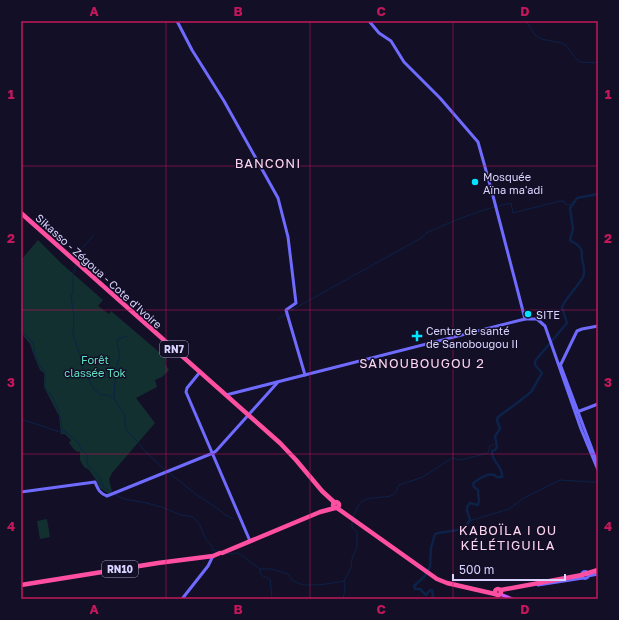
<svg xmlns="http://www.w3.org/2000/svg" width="619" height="620" font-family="'Golos Text',sans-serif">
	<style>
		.green { fill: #12302f }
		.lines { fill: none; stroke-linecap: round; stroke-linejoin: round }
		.stream { stroke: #0c2248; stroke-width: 1 }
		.river { stroke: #0c2248; stroke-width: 2.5 }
		.secondary { stroke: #6f6bff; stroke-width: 3 }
		.primary { stroke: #c25bff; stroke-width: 3.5 }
		.highway { stroke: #ff4fa3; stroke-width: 4.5 }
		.grid { fill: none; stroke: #c2185b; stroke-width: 1; stroke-opacity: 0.55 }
		.poi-dot { fill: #00e5ff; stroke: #130f26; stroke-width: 1.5 }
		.labels { text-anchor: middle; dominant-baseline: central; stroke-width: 3; stroke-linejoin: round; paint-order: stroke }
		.shield { fill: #130f26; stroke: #9e99be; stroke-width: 1 }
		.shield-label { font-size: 10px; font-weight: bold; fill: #d9d4ff }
		.poi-label { font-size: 11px; fill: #d9d4ff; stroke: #130f26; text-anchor: start }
		.street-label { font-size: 11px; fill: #d9d4ff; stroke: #130f26 }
		.park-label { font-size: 11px; fill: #5fe0c0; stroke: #130f26 }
		.quarter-label { font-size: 13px; letter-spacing: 1px; fill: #ffd6f0; stroke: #130f26 }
		.neatline { fill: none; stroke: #c2185b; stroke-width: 1.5 }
		.grid-label { font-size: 13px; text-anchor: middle; font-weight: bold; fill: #c2185b }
	</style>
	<rect width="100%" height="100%" fill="#130f26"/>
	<g class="green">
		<path d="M38,240L62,264L103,300L98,306L109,314L111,311L166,358L165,364L169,370L162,377L155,380L157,387L136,398L155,423L112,473L109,479L112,492L109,494L100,488L96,480L89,470L84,467L80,460V452C75,452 72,447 69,443L71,440L65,434H61L59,416L44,387V373L40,370L34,356L30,344L21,333V260Z"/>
		<polygon points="47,519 50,537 40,539 37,521"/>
	</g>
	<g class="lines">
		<g class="stream">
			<polyline points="526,21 535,35 541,39 562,43 566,45 576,59 580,62 598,63"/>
			<polyline points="74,257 93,236"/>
			<polyline points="76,265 73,275 73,293 71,296 74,316 73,335 82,361 82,367 94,389 101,395 108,395 113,398"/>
			<path d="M288,312L423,237L426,233C456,220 478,210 511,203L513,213L560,201H564L565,204L573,205"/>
			<polyline points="278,319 286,314"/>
			<path d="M21,331L33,343L35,356L40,366L45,372V387C55,399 61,414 62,429L78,442L81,449L87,455V464C94,472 101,476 103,487L111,492"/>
			<polyline points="127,336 118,339 117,344 120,354 116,370 114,398 125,416 125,426 130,435 132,435 144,450 165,470"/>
			<polyline points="21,419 60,432 66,432"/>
			<polyline points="168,472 197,495 220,510 225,515 234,519"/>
			<polyline points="114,494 124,499 147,503 161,507 181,515 193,517 200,525 205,538 211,545 213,550 217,551"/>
			<path d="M353,518C360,498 363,499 383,497C387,497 392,496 395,493C397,491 397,488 399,485L423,477L452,458L461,460L488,453L490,446L497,444"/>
			<polyline points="469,521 509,509 524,498 560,480 591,482 598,482"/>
			<path d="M224,554L238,553L260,569H272L288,574C290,577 291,580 294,581C304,589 332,583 344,581"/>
			<path d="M260,569C259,578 266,576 270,579L272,599"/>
			<polyline points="343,599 345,589 344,581 351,568 352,559 357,547 357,532 352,527 352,521"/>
		</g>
		<path class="river" d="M432,599L433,596L432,590L429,591L426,595L420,589H415L414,586L424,577L430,567L431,548L435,534C446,530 465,534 470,519C468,513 464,509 470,503L478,505L479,501L478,490L474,487L473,483C481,478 486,473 495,475L496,477H502C503,465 491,462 492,451L495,450L497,447L495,436L500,429L497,420L498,417L517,403L531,392L542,373L535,365V361L567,323L562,307C567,296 577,288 583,277C587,269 580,260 582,252C580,245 576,244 571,241L570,240L573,229L570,208L577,198L598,194"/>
		<g class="secondary">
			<polyline points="177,21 192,50 224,101 278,198 288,237 296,303 286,310 305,375"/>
			<polyline points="369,21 379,33 391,41 404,62 440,98 478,142 492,192 525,319"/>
			<polyline points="560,364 598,465"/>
			<polyline points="560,366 577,331 582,329 598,326"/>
			<polyline points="200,372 187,388 186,392 250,541"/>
			<polyline points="226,395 525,319 537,319 545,326 581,429 598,470"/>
			<polyline points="577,412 598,404"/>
			<path d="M21,492L95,482C98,489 99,493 107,496L213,453L216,451L278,382"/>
			<circle cx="585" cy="575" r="3.5"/>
			<polyline points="588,576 598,574"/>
			<polyline points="538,585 583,578"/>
			<polyline points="182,599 208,566 213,556"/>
		</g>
		<polyline class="primary" points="500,594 512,599"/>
		<g class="highway">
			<polyline points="21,213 280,443 296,460 322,491 335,503"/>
			<circle cx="336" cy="505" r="3"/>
			<polyline points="337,508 437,579 447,583 495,594"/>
			<polyline points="222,553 320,512 335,508"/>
			<polyline points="21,585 158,563 213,556 220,553"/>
			<circle cx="498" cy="592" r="3"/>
			<polyline points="501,590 582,575 598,570"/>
		</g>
	</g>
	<path class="grid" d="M166,21V599M310,21V599M453,21V599M21,166H598M21,310H598M21,454H598"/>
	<g class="poi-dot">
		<circle cx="475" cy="182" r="4"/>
		<circle cx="528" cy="314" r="4"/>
		<path d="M415 330h4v4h4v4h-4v4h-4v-4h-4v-4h4z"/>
	</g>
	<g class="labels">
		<g class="shield">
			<rect x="160" y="341" width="28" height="16" rx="3"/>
			<rect x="102" y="561" width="36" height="16" rx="3"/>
		</g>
		<g class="shield-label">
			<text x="174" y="349">RN7</text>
			<text x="120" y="569">RN10</text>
		</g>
		<g class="poi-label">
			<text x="483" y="176">Mosquée<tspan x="483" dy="13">Aïna ma'adi</tspan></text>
			<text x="536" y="314">SITE</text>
			<text x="426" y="330">Centre de santé<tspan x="426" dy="13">de Sanobougou II</tspan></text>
		</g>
		<g class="street-label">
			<text transform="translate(99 271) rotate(42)">Sikasso - Zégoua - Cote d'Ivoire</text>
		</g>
		<g class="park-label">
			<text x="95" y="359">Forêt<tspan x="95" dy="13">classée Tok</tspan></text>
		</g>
		<g class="quarter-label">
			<text x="268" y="163">BANCONI</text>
			<text x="422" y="363">SANOUBOUGOU 2</text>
			<text x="508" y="530">KABOÏLA I OU<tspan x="508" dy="15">KÉLÉTIGUILA</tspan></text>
		</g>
	</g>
	<rect width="619" height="620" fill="none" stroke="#130f26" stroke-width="44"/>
	<path d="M453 574v6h112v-6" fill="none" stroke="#d9d4ff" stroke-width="2"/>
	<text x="459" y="574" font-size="12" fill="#d9d4ff" stroke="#130f26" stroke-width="3" paint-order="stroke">500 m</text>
	<rect x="22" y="22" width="575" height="576" class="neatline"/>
	<g class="grid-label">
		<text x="94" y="16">A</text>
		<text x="238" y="16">B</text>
		<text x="381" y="16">C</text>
		<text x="525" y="16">D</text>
		<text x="11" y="99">1</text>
		<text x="608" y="99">1</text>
		<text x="11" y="243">2</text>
		<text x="608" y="243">2</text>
		<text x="11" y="387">3</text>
		<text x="608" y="387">3</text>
		<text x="11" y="531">4</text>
		<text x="608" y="531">4</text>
		<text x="94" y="614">A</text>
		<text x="238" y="614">B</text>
		<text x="381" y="614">C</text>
		<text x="525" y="614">D</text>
	</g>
</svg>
